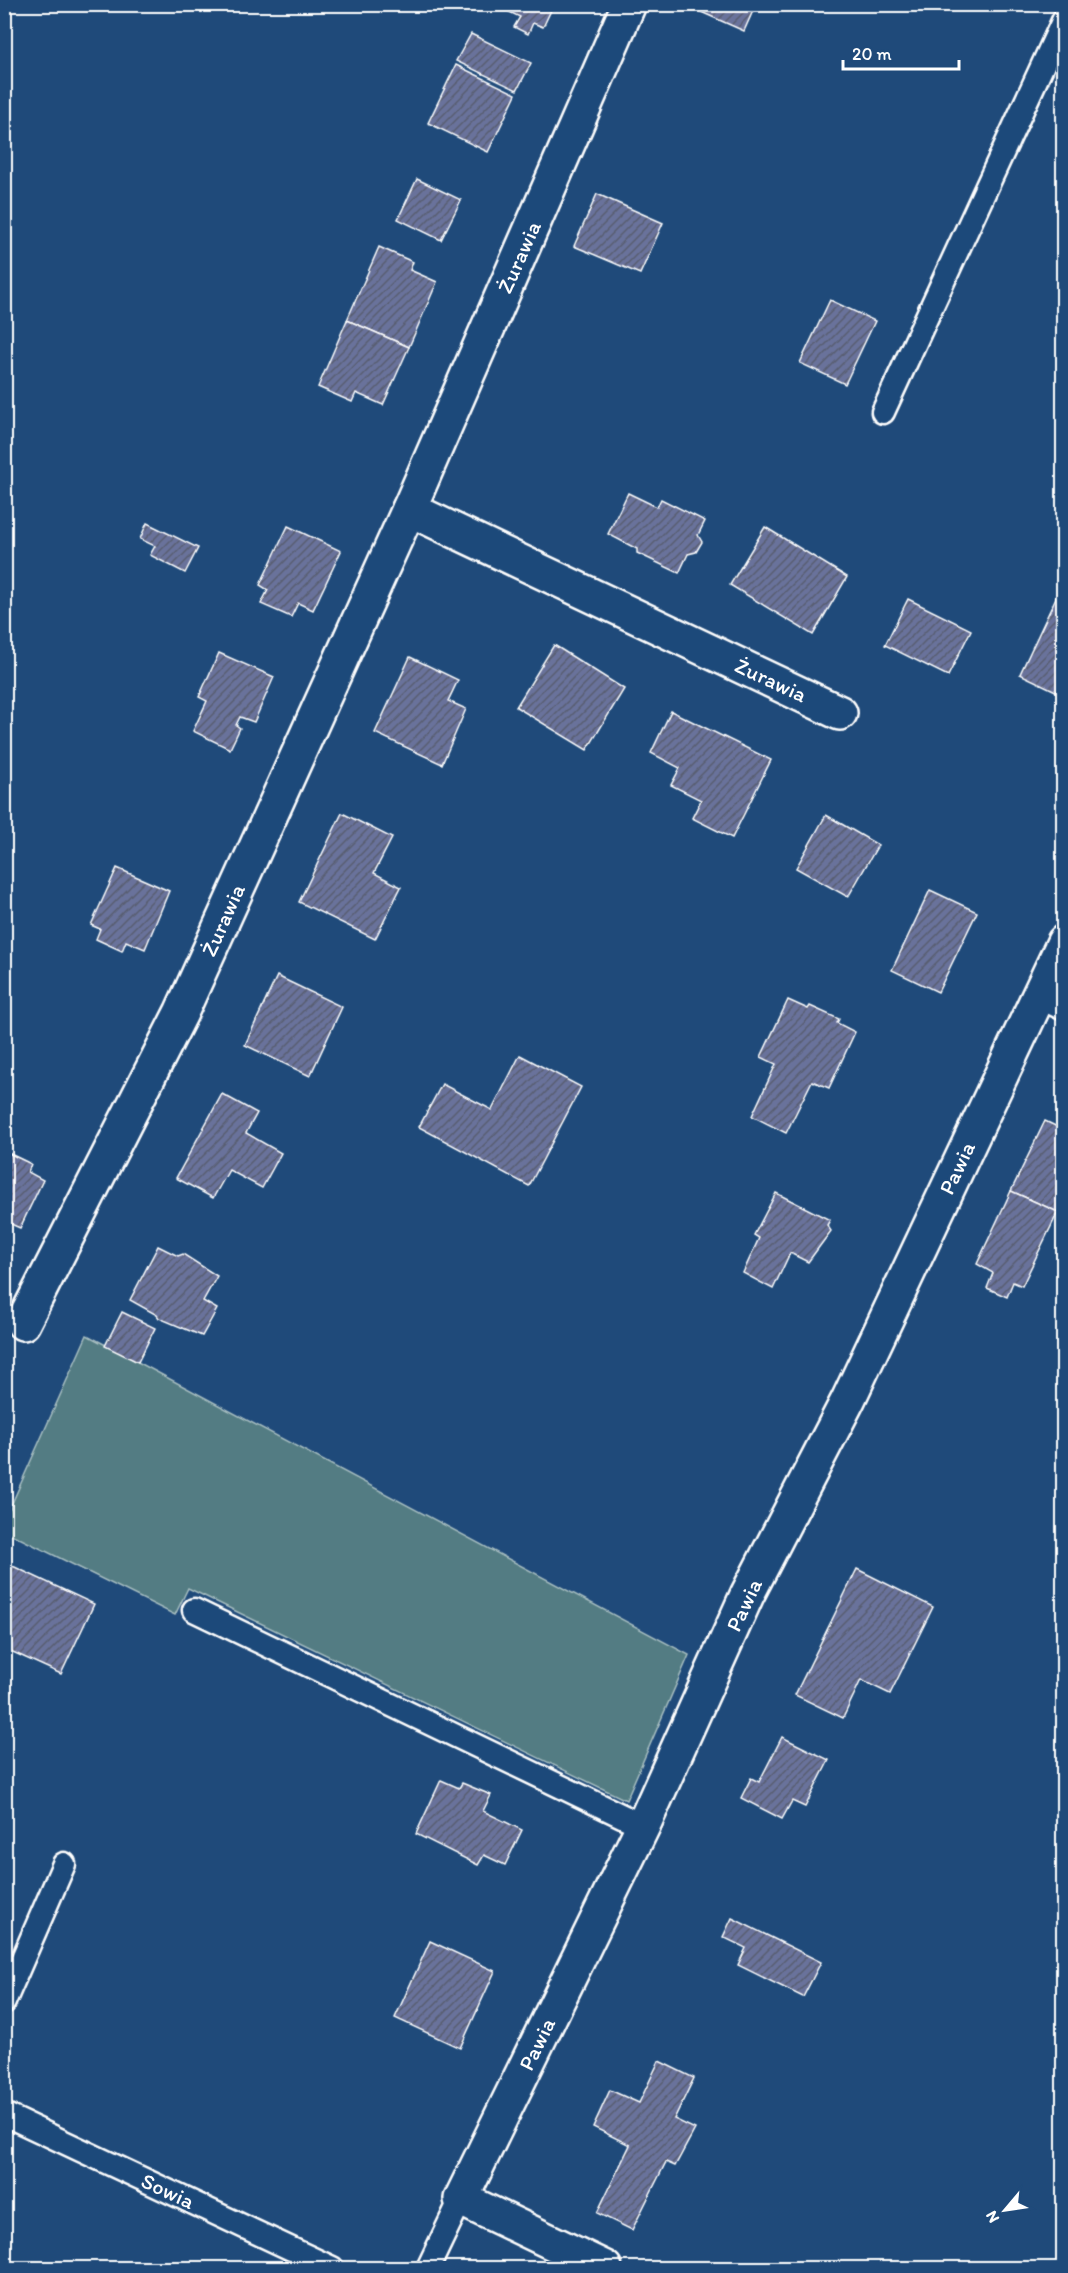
<svg xmlns="http://www.w3.org/2000/svg" width="1068" height="2273" font-family="Itim,sans-serif">
	<style>
		.grass { fill: #527c83; stroke: #a8bec1; stroke-width: 1.5 }
		.building { fill: url(#building-hatch); stroke: #fff; stroke-width: 1.5 }
		.lines { fill: none; stroke-linecap: round; stroke-linejoin: round }
		.service-casing { stroke: #fff; stroke-width: 27 }
		.minor-casing { stroke: #fff; stroke-width: 38 }
		.service { stroke: #1f4a7a; stroke-width: 22 }
		.minor { stroke: #1f4a7a; stroke-width: 33 }
		.labels { text-anchor: middle; dominant-baseline: central; stroke-width: 4.5; stroke-linejoin: round; paint-order: stroke }
		.street-label { font-size: 22px; fill: #fff; stroke: #1f4a7a }
	</style>
	<defs>
		<pattern id="building-hatch" width="6" height="6" patternUnits="userSpaceOnUse" patternTransform="scale(1.5)"><rect width="6" height="6" fill="#69729b"/><path d="M-1 1l2-2M0 6l6-6M5 7l2-2" fill="none" stroke="#595d70"/></pattern>
	</defs>
	<rect width="100%" height="100%" fill="#1f4a7a"/>
	<filter id="ink" filterUnits="userSpaceOnUse"><feTurbulence type="fractalNoise" baseFrequency=".0167" numOctaves="2"/><feDisplacementMap in="SourceGraphic" scale="12" xChannelSelector="R" yChannelSelector="G"/><feConvolveMatrix kernelMatrix="1 2 1 2 8 2 1 2 1" color-interpolation-filters="sRGB"/></filter>
	<g filter="url(#ink)">
		<polygon class="grass" points="87,1335 689,1655 626,1800 188,1588 175,1615 5,1531 5,1519"/>
		<g class="building">
			<polygon points="554,4 543,27 533,23 528,34 514,27 520,17 495,5"/>
			<polygon points="702,4 756,4 744,31 699,11"/>
			<polygon points="471,34 531,63 517,90 456,61"/>
			<polygon points="456,65 516,94 488,152 428,123"/>
			<polygon points="417,179 461,200 441,240 398,219"/>
			<polygon points="597,194 663,223 640,274 574,246"/>
			<polygon points="379,247 413,262 410,270 437,282 409,347 347,320"/>
			<polygon points="830,300 875,321 845,384 800,363"/>
			<polygon points="347,320 409,347 383,405 356,393 352,402 318,387"/>
			<polygon points="628,493 657,507 661,499 705,521 698,535 702,542 696,552 688,554 679,573 637,553 637,549 608,534"/>
			<polygon points="147,523 198,548 185,573 150,555 155,546 140,539"/>
			<polygon points="288,526 341,551 313,610 298,603 291,617 261,604 268,590 260,585"/>
			<polygon points="765,527 847,577 813,635 730,585"/>
			<polygon points="1060,589 1064,591 1064,695 1020,674"/>
			<polygon points="908,599 971,630 948,676 885,645"/>
			<polygon points="554,645 624,689 587,750 516,707"/>
			<polygon points="219,653 274,677 254,722 240,717 236,725 240,728 230,749 193,731 207,701 199,697"/>
			<polygon points="410,657 458,680 448,701 466,709 442,764 375,733"/>
			<polygon points="671,711 771,760 732,838 692,818 701,800 671,785 680,768 651,753"/>
			<polygon points="342,813 392,838 374,873 401,887 375,939 299,902"/>
			<polygon points="826,815 878,845 848,897 796,868"/>
			<polygon points="117,868 169,891 145,949 126,941 122,951 96,939 100,929 91,925"/>
			<polygon points="930,890 977,912 938,992 892,970"/>
			<polygon points="277,976 342,1007 310,1076 245,1045"/>
			<polygon points="788,1000 808,1009 810,1006 839,1019 837,1023 855,1032 829,1088 812,1081 786,1133 752,1116 776,1064 761,1057"/>
			<polygon points="520,1055 581,1087 529,1186 419,1127 442,1084 492,1110"/>
			<polygon points="222,1094 257,1113 246,1133 281,1153 262,1188 229,1170 213,1198 176,1178"/>
			<polygon points="1045,1121 1064,1130 1064,1202 1058,1212 1011,1191"/>
			<polygon points="4,1151 31,1164 28,1172 43,1180 20,1228 4,1221"/>
			<polygon points="1011,1191 1058,1212 1022,1286 1013,1282 1007,1297 987,1288 993,1273 977,1264"/>
			<polygon points="776,1193 830,1220 827,1225 831,1231 808,1262 790,1253 773,1289 743,1273 759,1238 754,1235"/>
			<polygon points="158,1246 178,1256 183,1254 217,1276 203,1301 217,1309 202,1336 159,1318 157,1315 130,1300"/>
			<polygon points="122,1312 155,1328 138,1362 105,1346"/>
			<polygon points="4,1562 94,1604 61,1674 4,1648"/>
			<polygon points="857,1569 933,1607 890,1694 861,1680 843,1718 795,1695"/>
			<polygon points="782,1737 829,1760 805,1807 792,1801 782,1819 741,1798 751,1778 759,1782"/>
			<polygon points="441,1780 459,1788 462,1783 491,1795 483,1811 522,1830 505,1865 484,1855 478,1865 416,1834"/>
			<polygon points="732,1918 821,1962 803,1997 738,1965 746,1948 723,1937"/>
			<polygon points="430,1941 495,1971 460,2048 395,2018"/>
			<polygon points="659,2061 694,2078 674,2119 695,2129 675,2166 666,2162 632,2230 597,2213 630,2145 593,2127 610,2090 639,2103"/>
		</g>
		<g class="lines">
			<defs>
				<g id="service">
					<polyline points="883,412 1064,19"/>
					<polyline points="1037,996 1064,1009"/>
					<polyline points="194,1610 643,1826"/>
					<polyline points="4,2002 64,1864"/>
					<polyline points="4,2114 332,2268"/>
					<polyline points="428,2268 461,2199"/>
				</g>
				<g id="minor">
					<polyline points="409,509 840,713"/>
					<polyline points="23,1323 181,1013 409,509 629,4"/>
					<polyline points="605,2268 461,2199 643,1826 747,1595 848,1400 1064,942"/>
				</g>
			</defs>
			<use href="#service" class="service-casing"/>
			<use href="#minor" class="minor-casing"/>
			<use href="#service" class="service"/>
			<use href="#minor" class="minor"/>
		</g>
	</g>
	<g class="labels">
		<g class="street-label">
			<text transform="translate(519 257) rotate(-66)">Żurawia</text>
			<text transform="translate(771 680) rotate(25)">Żurawia</text>
			<text transform="translate(223 920) rotate(-66)">Żurawia</text>
			<text transform="translate(957 1168) rotate(-65)">Pawia</text>
			<text transform="translate(744 1605) rotate(-65)">Pawia</text>
			<text transform="translate(537 2044) rotate(-64)">Pawia</text>
			<text transform="translate(168 2191) rotate(25)">Sowia</text>
		</g>
	</g>
	<rect width="1068" height="2273" fill="none" stroke="#1f4a7a" stroke-width="24"/>
	<rect x="12" y="12" width="1044" height="2249" fill="none" stroke="#fff" stroke-width="2" filter="url(#ink)"/>
	<g transform="translate(1005 2210) rotate(241)" stroke="#1f4a7a" stroke-width="4.5" paint-order="stroke">
	<path d="M0-4.5L10 22L0 15L-10 22Z" fill="#ffffff"/>
	<text y="-9" font-size="16" font-weight="bold" text-anchor="middle" fill="#ffffff">N</text>
	</g>
	<path d="M843 60v9h116v-9" fill="none" stroke="#ffffff" stroke-width="3"/>
	<text x="852" y="60" font-size="18" fill="#ffffff" stroke="#1f4a7a" stroke-width="4.5" paint-order="stroke">20 m</text>
</svg>
